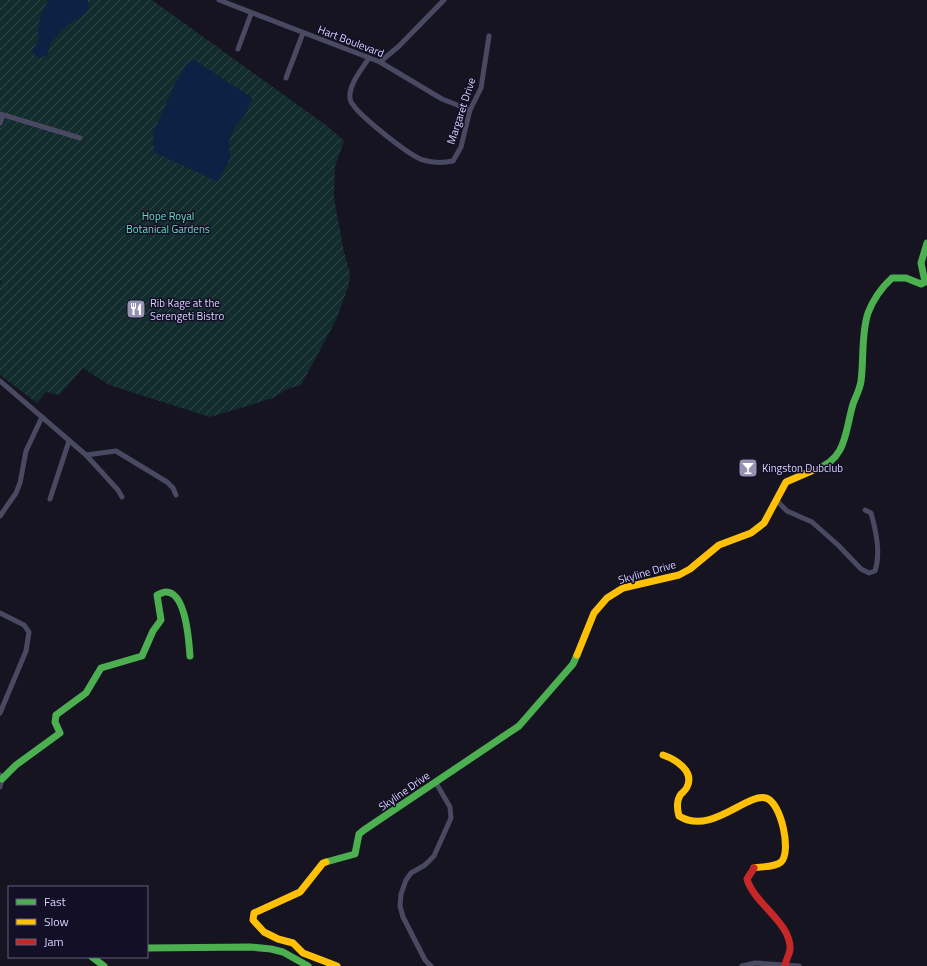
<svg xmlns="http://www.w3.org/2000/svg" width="927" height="966" font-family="'Titillium Web',sans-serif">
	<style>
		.garden { fill: url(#garden-furrows) }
		.water { fill: #0d2144 }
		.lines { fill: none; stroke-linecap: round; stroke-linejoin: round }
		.street { stroke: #4a4962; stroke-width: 5 }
		.fast { stroke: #4caf50; stroke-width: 7 }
		.slow { stroke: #ffc107; stroke-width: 7 }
		.jam { stroke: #c62828; stroke-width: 7 }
		.labels { text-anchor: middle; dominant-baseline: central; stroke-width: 3; stroke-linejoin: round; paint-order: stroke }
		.street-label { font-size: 11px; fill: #d9d4ff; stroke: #130f26 }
		.park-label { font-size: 11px; fill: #5fe0c0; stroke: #130f26 }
		.poi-label { font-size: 11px; fill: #d9d4ff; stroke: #130f26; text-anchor: start }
	</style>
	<defs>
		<pattern id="garden-furrows" width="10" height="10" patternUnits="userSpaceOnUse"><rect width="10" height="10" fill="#132c2d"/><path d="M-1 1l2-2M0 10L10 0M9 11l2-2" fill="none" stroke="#354a4c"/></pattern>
	</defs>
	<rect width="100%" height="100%" fill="#161421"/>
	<polygon class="garden" points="0,0 152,0 327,126 344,141 335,166 334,198 344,252 350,273 349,285 336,320 301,385 287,389 273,398 210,417 109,385 83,368 59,395 46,392 37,403 0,375 0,285 2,281 0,281"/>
	<g class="water">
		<polygon points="48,0 88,0 88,10 85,14 67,25 53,40 50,43 48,54 41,58 34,55 33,50 39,38 38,30 40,19"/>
		<polygon points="194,60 252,98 245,115 235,126 229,141 230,158 218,182 154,152 153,133 174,86 187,64"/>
	</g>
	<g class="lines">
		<g class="street">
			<polyline points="219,0 380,62 442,99 470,110"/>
			<polyline points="238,49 251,14"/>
			<path d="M369,58C362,69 348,85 350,99C352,111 410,156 423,160C433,163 443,163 453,161L461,147L470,110L481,88L489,36"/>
			<polyline points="380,62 399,46 444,0"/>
			<polyline points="286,78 303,33"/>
			<polyline points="0,114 80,138"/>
			<polyline points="0,123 3,115"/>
			<polyline points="0,381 86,455 118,490 122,497"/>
			<polyline points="86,455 116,451 167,482 173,488 176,495"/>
			<polyline points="50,499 69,441"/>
			<path d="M776,500L787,511L812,522L838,545L861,569L869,573L875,571C881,553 876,531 871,513L865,510"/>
			<polyline points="0,516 16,493 20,483 26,451 42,417"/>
			<polyline points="0,613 24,625 29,632 26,651 0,713"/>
			<polyline points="0,775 2,779 0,787"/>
			<polyline points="431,966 425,960 403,917 400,906 401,894 406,880 411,873 425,865 434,856 451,818 450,807 436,783"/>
			<polyline points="742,966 755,963 799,966"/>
		</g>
		<g class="fast">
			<path d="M816,469C847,459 845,431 853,404C856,396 860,389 861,381C864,359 861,334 868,313C873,300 881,288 892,278H906L921,284L925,282L921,263L927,243"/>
			<path d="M2,779L16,765L60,733L55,722L56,715L86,693L101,668L142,656L153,631L161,620L157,595C160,594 163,592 166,592C186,592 189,642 190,656"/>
			<polyline points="326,862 355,854 359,834 364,830 519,726 573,664 577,655"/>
			<polyline points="147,948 250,947 271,949 283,952 308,966"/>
			<polyline points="92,957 104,966"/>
		</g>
		<g class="slow">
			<polyline points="577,655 594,613 607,598 623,588 679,575 690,569 719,545 751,533 764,523 786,482 816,469"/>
			<path d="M663,755C675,759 695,771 687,787C686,790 683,792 681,794C676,801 677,809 679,816C711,836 746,793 766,798C781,802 792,852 781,862C774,868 762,866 754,868"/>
			<polyline points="326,862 323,863 300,892 254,913 253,920 264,932 278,939 293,943 303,953 337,966"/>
		</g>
		<path class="jam" d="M754,868L747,879C754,904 792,923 790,950C789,955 786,960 785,965"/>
	</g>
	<defs>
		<symbol id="restaurant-square" viewBox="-11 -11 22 22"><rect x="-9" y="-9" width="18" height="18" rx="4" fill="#9591b1" stroke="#130f26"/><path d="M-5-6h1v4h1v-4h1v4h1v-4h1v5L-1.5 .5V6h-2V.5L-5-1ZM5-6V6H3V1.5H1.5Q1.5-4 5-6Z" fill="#fff"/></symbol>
		<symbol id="bar-square" viewBox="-11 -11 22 22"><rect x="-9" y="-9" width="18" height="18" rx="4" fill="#9591b1" stroke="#130f26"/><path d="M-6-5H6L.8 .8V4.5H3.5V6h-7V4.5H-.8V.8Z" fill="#fff"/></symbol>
	</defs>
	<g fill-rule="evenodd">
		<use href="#restaurant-square" x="125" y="298" width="22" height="22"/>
		<use href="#bar-square" x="737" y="457" width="22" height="22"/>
	</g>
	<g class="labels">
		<g class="street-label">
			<text transform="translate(351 41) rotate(21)">Hart Boulevard</text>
			<text transform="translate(461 111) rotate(-72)">Margaret Drive</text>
			<text transform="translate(647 572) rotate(-16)">Skyline Drive</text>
			<text transform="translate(404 791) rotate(-35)">Skyline Drive</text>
		</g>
		<g class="park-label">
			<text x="168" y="216">Hope Royal<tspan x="168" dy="13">Botanical Gardens</tspan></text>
		</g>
		<g class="poi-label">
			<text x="150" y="303">Rib Kage at the<tspan x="150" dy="13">Serengeti Bistro</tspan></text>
			<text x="762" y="468">Kingston Dubclub</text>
		</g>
	</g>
	<rect x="8" y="886" width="140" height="72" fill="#130f26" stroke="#625e7d"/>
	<rect x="16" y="899" width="20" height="6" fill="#4caf50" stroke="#625e7d"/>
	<text x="44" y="906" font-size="12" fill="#d9d4ff">Fast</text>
	<rect x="16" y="919" width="20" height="6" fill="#ffc107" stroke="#625e7d"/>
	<text x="44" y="926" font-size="12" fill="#d9d4ff">Slow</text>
	<rect x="16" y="939" width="20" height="6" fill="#c62828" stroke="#625e7d"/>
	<text x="44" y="946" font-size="12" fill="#d9d4ff">Jam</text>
</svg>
